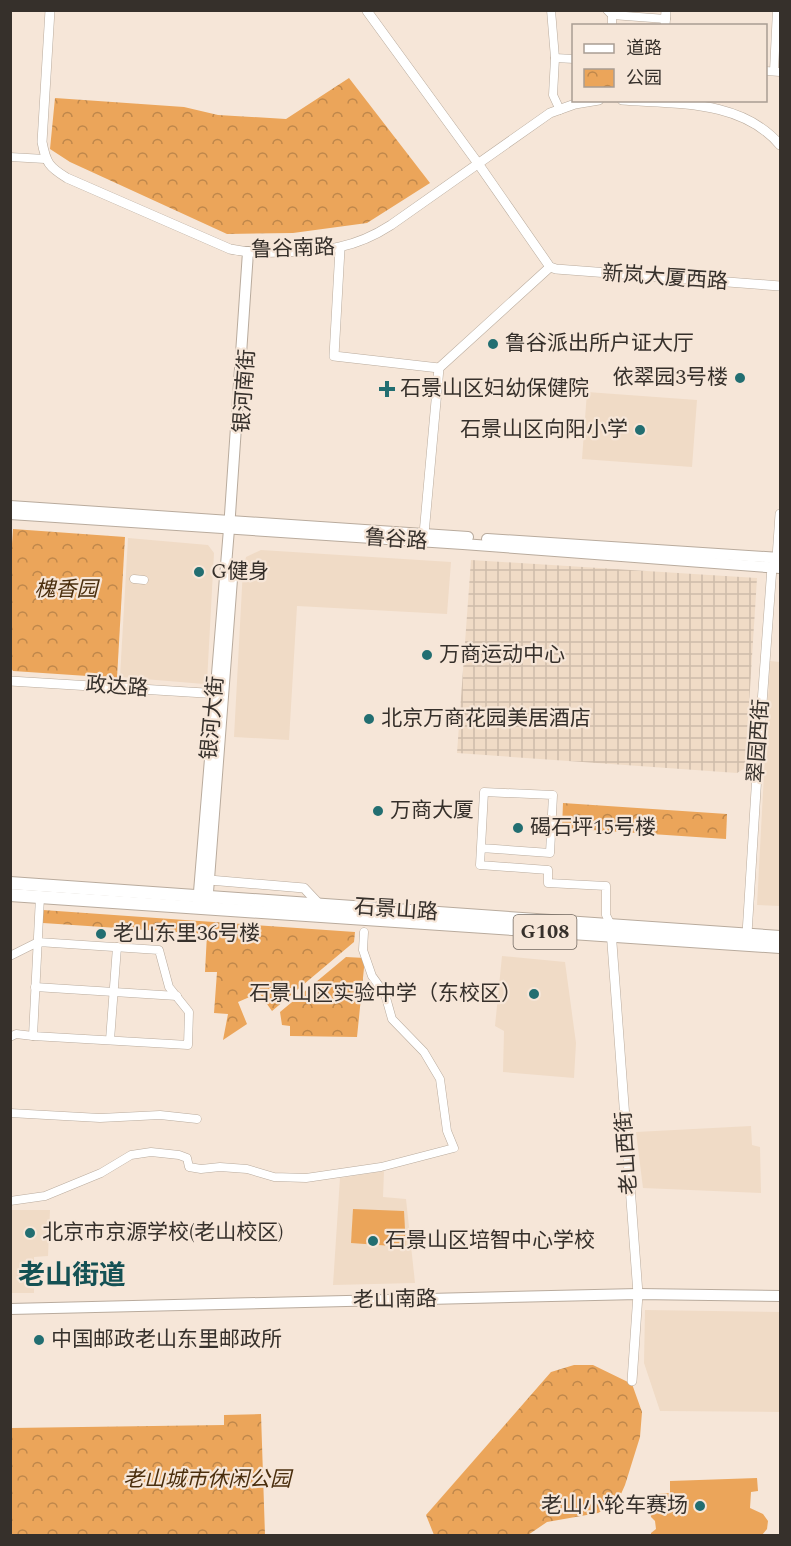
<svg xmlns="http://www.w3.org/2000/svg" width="791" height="1546" font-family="Spectral,'Noto Sans SC',serif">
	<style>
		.built { fill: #f0dbc6 }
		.industrial { fill: url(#industrial-grid) }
		.park { fill: url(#park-crowns) }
		.pitch { fill: #eba55a }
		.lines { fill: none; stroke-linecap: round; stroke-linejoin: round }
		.minor-casing { stroke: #b9ab9d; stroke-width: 9 }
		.tertiary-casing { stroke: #b9ab9d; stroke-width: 10 }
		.secondary-casing { stroke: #b9ab9d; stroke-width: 12 }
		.trunk-casing { stroke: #b9ab9d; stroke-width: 14 }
		.minor { stroke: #fff; stroke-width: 8 }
		.tertiary { stroke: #fff; stroke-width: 9 }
		.secondary { stroke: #fff; stroke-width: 10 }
		.trunk { stroke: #fff; stroke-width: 12 }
		.poi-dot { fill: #226e71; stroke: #f6e6d8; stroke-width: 2 }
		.labels { text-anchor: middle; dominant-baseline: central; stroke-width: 4.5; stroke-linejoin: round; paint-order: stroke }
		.shield { fill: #f6e6d8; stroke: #70675f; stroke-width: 1.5 }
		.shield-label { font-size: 20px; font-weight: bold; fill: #36302b }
		.street-label { font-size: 21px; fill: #36302b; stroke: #f6e6d8 }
		.poi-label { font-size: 21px; fill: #36302b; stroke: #f6e6d8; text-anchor: start }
		.park-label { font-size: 21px; font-style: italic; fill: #4a2e0d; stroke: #f6e6d8 }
		.district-label { font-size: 27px; font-weight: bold; fill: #145154; stroke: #f6e6d8 }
	</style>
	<defs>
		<pattern id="industrial-grid" width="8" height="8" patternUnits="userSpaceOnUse" patternTransform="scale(1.5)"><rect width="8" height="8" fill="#f0dbc6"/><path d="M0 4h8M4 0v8" fill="none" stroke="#cebcaa"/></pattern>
		<pattern id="park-crowns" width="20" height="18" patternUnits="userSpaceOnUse" patternTransform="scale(1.5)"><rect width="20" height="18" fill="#eba55a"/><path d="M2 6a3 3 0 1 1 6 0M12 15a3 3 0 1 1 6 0" fill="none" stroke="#bf874b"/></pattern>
	</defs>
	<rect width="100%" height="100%" fill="#f6e6d8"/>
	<g class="built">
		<polygon points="587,392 697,400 692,467 582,459"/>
		<polygon points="128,538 208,545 214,553 207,682 204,684 120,677"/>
		<polygon points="261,550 451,562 447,614 297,606 289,740 234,737 243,569 246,557"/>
		<polygon points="770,661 780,662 780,906 757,905"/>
		<polygon points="502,956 565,962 576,1043 574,1078 503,1072 504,1031 495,1026"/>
		<polygon points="751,1126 752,1145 760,1147 761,1193 643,1188 636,1132"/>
		<polygon points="384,1171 383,1197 406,1199 415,1283 333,1285 340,1178"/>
		<polygon points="11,1210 50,1210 48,1256 34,1257 34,1293 11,1293"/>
		<polygon points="645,1310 780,1312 780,1412 660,1411 644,1363"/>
	</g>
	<polygon class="industrial" points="471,560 757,578 745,768 737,773 457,753"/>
	<g class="park">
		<polygon points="349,78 430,183 367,223 293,233 227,234 70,162 50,149 55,98 184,107 218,115 286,119"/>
		<polygon points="13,529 125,537 117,678 13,671 11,668 10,575"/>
		<polygon points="563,803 727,814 726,839 562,828"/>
		<polygon points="43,910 355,932 354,942 272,1011 259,993 238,1002 247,1024 223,1040 228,1014 214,1013 217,972 205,972 207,934 43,923"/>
		<polygon points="346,957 365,958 357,1037 290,1036 290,1026 282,1025 280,1012"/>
		<polygon points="574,1365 593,1365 632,1384 642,1412 640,1437 625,1485 617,1503 598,1513 547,1522 528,1535 434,1535 426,1515 551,1372"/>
		<polygon points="261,1414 265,1535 11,1535 11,1428 224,1425 224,1415"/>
	</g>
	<g class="pitch">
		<polygon points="353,1209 404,1211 406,1247 351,1243"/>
		<polygon points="757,1478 758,1491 751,1492 750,1508 763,1514 768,1521 767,1529 762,1535 651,1535 651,1533 656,1529 655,1521 651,1517 649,1504 656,1494 670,1493 670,1481"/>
	</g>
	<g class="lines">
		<defs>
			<g id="minor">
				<polyline points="551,10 555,58 553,95 560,110"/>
				<polyline points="607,10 612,15 666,19"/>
				<polyline points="612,26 612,15"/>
				<polyline points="555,58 574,59"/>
				<polyline points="766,71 780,72"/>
				<polyline points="774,71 777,10"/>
				<polyline points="10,157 45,159"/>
				<polyline points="134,579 144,580"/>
				<polyline points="481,848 550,853 553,795 484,792 480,865 548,870 548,883 606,886 606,915 611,925"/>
				<polyline points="10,956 38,942 159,950 169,987 189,1012 188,1045 33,1036 40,897"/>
				<polyline points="35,987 177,996"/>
				<polyline points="10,1037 16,1034 33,1036"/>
				<polyline points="110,1040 117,947"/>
				<polyline points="10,1113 100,1118 160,1115 197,1119"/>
				<polyline points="10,1201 45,1196 101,1173 131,1155 151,1152 179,1155 187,1158 189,1167 201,1169 220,1167 247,1169 274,1177 306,1178 381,1167 454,1148 447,1131 440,1079 424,1052 392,1019 385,994 372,976 363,950 364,932"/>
			</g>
			<g id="tertiary">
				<path d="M50,10L42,142C46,163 49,167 67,178L230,249C248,253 265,253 282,252C325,251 354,249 391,225L550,113L575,104L599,100"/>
				<polyline points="367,11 477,162 550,267"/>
				<polyline points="665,26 666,10"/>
				<path d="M622,100C677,104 742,100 780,145"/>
				<polyline points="340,249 334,356 439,368"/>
				<polyline points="550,267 556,269 780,286"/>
				<polyline points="424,534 439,368 550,267"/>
				<polyline points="10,681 221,694"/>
				<polyline points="209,880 304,888 320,905"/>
				<polyline points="611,930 638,1294 632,1381"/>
				<polyline points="747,934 758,758 772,567 777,558 780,514"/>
			</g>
			<g id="secondary">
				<polyline points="10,506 468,537"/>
				<polyline points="10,514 463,544 780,568"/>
				<polyline points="487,539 780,558"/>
				<polyline points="198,904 229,529 248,252"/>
				<polyline points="207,905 232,579"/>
				<polyline points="10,1309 638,1294 780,1296"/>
			</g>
			<g id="trunk">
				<polyline points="10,883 780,937"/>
				<polyline points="10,895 780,947"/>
			</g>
		</defs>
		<use href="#minor" class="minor-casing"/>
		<use href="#tertiary" class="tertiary-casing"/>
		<use href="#secondary" class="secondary-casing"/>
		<use href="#trunk" class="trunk-casing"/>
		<use href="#minor" class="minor"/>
		<use href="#tertiary" class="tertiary"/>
		<use href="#secondary" class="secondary"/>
		<use href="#trunk" class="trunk"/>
	</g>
	<g class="poi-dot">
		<circle cx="493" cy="344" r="6"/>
		<circle cx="740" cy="378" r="6"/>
		<path d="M384 380h6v6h6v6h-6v6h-6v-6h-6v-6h6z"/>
		<circle cx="640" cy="430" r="6"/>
		<circle cx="199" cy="572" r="6"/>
		<circle cx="427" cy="655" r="6"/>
		<circle cx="369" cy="719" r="6"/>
		<circle cx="378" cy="811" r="6"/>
		<circle cx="518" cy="828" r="6"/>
		<circle cx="101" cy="934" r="6"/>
		<circle cx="534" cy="994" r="6"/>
		<circle cx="30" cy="1233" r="6"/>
		<circle cx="373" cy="1241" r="6"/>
		<circle cx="39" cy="1340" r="6"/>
		<circle cx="700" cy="1506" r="6"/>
	</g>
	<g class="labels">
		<rect class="shield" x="513.5" y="915" width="63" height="34" rx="4.5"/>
		<g class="shield-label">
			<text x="545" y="932">G108</text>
		</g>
		<g class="street-label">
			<text transform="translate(293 249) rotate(-2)">鲁谷南路</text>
			<text transform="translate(665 278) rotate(4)">新岚大厦西路</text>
			<text transform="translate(245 391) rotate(-86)">银河南街</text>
			<text transform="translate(396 540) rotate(4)">鲁谷路</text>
			<text transform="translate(117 687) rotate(4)">政达路</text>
			<text transform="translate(213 718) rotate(-85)">银河大街</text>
			<text transform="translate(759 741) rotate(-86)">翠园西街</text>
			<text transform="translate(396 910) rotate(4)">石景山路</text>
			<text transform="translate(627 1153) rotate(-94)">老山西街</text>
			<text transform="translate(395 1300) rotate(-1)">老山南路</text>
		</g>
		<g class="poi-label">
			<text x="505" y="344">鲁谷派出所户证大厅</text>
			<text x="728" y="378" text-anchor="end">依翠园3号楼</text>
			<text x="400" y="389">石景山区妇幼保健院</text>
			<text x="628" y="430" text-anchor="end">石景山区向阳小学</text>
			<text x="211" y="572">G健身</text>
			<text x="439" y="655">万商运动中心</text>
			<text x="381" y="719">北京万商花园美居酒店</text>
			<text x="390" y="811">万商大厦</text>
			<text x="530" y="828">碣石坪15号楼</text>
			<text x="113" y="934">老山东里36号楼</text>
			<text x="522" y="994" text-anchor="end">石景山区实验中学（东校区）</text>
			<text x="42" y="1233">北京市京源学校(老山校区)</text>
			<text x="385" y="1241">石景山区培智中心学校</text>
			<text x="51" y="1340">中国邮政老山东里邮政所</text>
			<text x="688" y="1506" text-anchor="end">老山小轮车赛场</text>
		</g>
		<g class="park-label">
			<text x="66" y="590">槐香园</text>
			<text x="207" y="1480">老山城市休闲公园</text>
		</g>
		<g class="district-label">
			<text x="72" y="1276">老山街道</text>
		</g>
	</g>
	<rect width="791" height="1546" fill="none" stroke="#36302b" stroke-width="24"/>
	<rect x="572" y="24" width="195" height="78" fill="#f6e6d8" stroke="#a99d93" stroke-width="1.5"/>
	<rect x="584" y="44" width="30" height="9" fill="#ffffff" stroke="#a99d93" stroke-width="1.5"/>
	<text x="626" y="54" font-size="18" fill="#36302b">道路</text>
	<rect x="584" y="69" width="30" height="18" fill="url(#park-crowns)" stroke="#a99d93" stroke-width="1.5"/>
	<text x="626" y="84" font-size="18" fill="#36302b">公园</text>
</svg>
